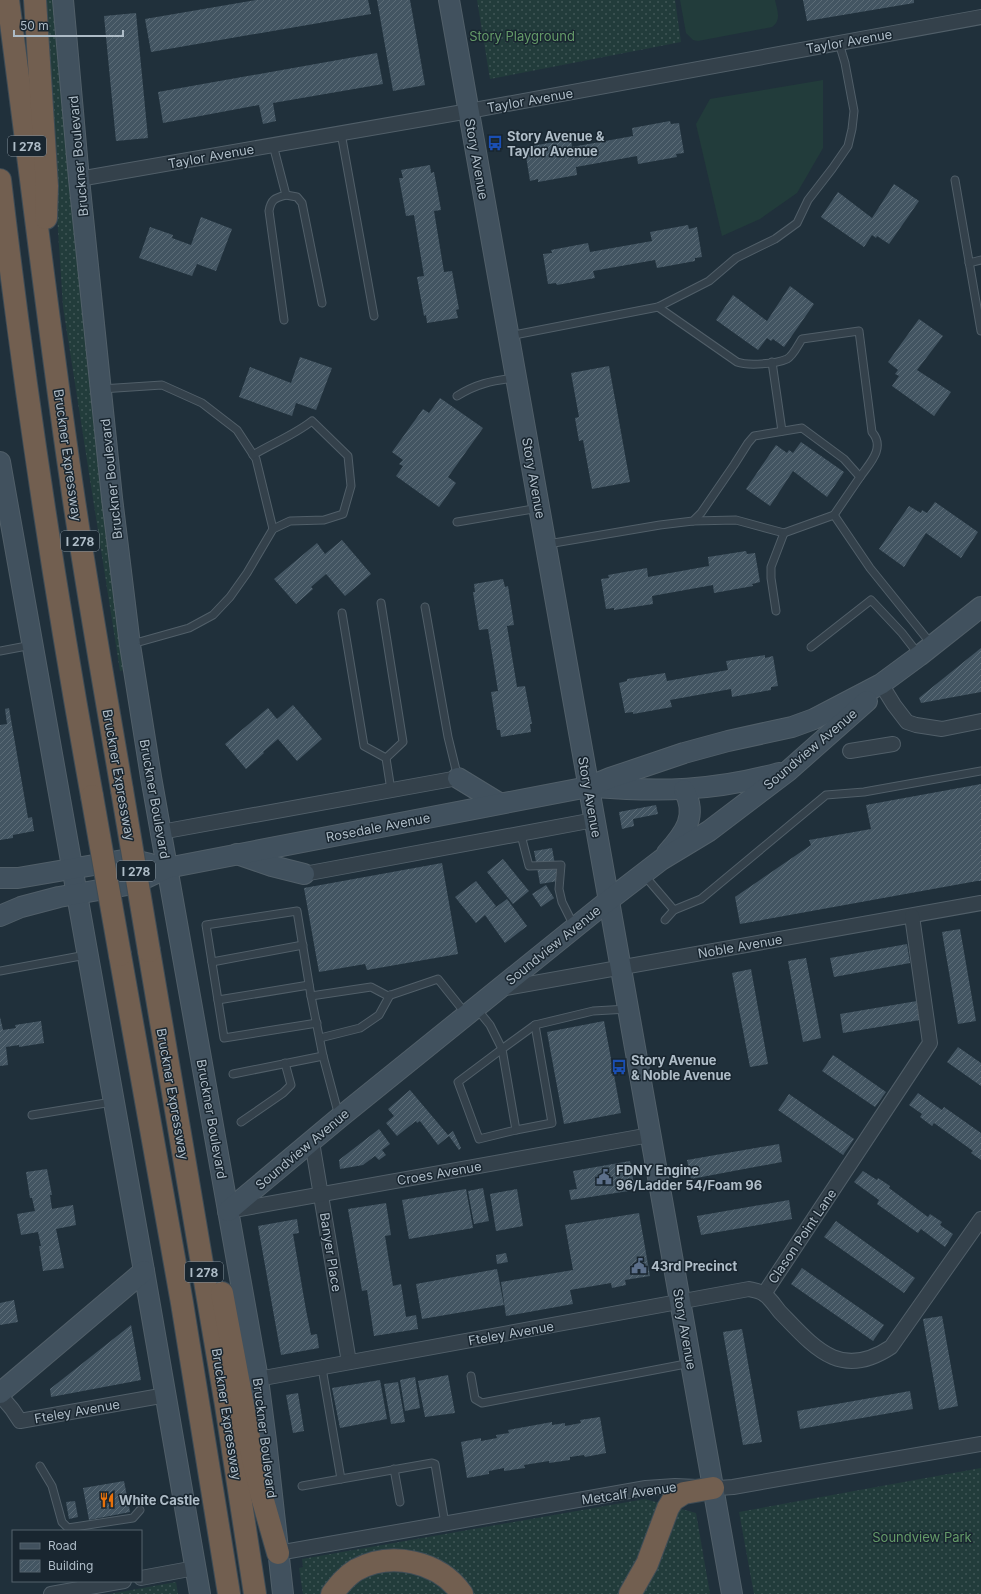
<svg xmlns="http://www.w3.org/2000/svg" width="981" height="1594" font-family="Inter,sans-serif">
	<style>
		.grass { fill: url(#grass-dots) }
		.garden { fill: #223c3b }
		.building { fill: url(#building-hatch) }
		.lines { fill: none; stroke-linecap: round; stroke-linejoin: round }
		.lane-casing { stroke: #515f69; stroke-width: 9 }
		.street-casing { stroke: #515f69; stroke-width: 16 }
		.secondary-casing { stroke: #515f69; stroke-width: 22 }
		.highway-casing { stroke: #3e4c56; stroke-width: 24 }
		.lane { stroke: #34414b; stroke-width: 7 }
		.street { stroke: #34414b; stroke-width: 14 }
		.secondary { stroke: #41515e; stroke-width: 20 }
		.highway { stroke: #725f50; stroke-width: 22 }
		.highway-bridge-casing { stroke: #3e4c56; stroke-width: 24; stroke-linecap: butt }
		.highway-bridge { stroke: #725f50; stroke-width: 22 }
		.labels { text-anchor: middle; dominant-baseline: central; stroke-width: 3; stroke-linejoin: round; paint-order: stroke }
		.shield { fill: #192630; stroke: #818f9a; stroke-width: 1 }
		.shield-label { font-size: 12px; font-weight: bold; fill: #aebcc7 }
		.park-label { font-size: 13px; fill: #649a68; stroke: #192630 }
		.street-label { font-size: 13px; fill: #aebcc7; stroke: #192630 }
		.poi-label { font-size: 13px; font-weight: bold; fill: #aebcc7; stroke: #192630; text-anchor: start }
	</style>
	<defs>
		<pattern id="grass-dots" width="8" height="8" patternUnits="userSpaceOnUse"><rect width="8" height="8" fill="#223c3b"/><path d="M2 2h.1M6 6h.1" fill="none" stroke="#405656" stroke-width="1.8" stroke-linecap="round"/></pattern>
		<pattern id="building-hatch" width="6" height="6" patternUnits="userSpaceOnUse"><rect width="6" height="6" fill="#435562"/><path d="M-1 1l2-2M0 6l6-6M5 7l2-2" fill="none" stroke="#5c6c77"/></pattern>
	</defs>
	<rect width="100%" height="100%" fill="#20303b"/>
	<g class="grass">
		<polygon points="43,0 53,0 88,371 125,670 120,671 63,307"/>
		<polygon points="477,0 675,0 681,42 490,79"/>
		<polygon points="981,1468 981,1594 754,1594 739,1512"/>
		<polygon points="645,1499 696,1513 710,1594 303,1594 299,1568 303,1567 302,1559"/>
		<polygon points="176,1582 178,1594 109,1594"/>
	</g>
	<g class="garden">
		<path d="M680,0H775C777,10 782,20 772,27L698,41L693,40L686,33Z"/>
		<polygon points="823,80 823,148 797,193 760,219 722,236 696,124 710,99"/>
	</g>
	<g class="building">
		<polygon points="256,0 368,0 371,14 151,52 145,19"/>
		<polygon points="377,0 410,0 425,85 393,91"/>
		<polygon points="803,0 914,0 914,3 807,21"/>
		<polygon points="136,13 148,138 116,141 104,16"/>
		<polygon points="377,53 383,84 273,103 276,121 263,124 259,105 163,123 158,92"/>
		<polygon points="670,121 671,124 679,123 684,153 676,154 677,157 638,164 637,156 576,167 577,175 538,182 538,179 530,181 525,150 533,149 532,146 571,139 572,147 633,136 632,128"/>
		<polygon points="430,165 431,173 434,172 441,210 434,211 444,272 452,271 459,309 456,310 458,318 427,323 426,315 424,316 417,277 424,276 414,215 406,216 399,178 403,178 401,170"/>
		<polygon points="894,184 919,201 889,244 877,236 876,238 872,235 864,247 821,217 838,192 872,218"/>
		<polygon points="201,217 232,229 216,271 197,264 192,276 139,258 150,227 173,235 172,238 191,245"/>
		<polygon points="688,225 689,229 697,227 702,257 695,258 695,261 657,268 655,260 593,271 595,278 557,285 556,283 548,284 543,254 552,253 551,250 588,243 590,252 652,241 650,232"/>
		<polygon points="790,286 814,304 784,347 773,339 771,341 767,338 758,350 716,320 733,295 767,321"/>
		<polygon points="919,319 943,336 917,370 951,392 934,416 892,386 899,376 895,374 898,370 888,362"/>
		<polygon points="300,357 332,368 316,410 296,403 292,416 239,397 250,367 291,383"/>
		<polygon points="609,366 630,482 592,489 583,440 579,441 575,418 579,417 571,373"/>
		<polygon points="440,398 483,428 448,477 456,483 439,507 396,476 403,466 399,464 403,460 392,452 423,409 429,413"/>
		<polygon points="801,442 844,472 827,497 793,471 770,506 746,489 776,445 787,453 789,450 793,453"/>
		<polygon points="935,502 978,532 961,558 926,533 904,567 879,549 909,506 921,513 922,510 927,513"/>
		<polygon points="342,540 371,574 345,596 326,574 311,587 313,589 296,604 274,579 317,543 325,554"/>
		<polygon points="746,551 747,554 755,553 760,582 752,584 753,586 714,593 713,585 652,596 653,604 614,610 614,608 606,609 601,579 609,578 608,575 647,568 648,577 709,566 708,557"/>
		<polygon points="503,579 505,587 508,586 514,625 507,626 517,687 525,686 532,724 530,724 531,732 501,737 500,730 497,730 491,692 498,691 488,629 479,630 473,592 475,592 474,584"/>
		<polygon points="981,648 981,692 921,703 919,698"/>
		<polygon points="765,655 765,658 773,656 778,686 771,687 771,690 732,697 731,689 670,700 672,707 633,714 633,712 625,713 619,683 627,681 627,679 665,673 667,681 728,670 726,661"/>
		<polygon points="293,705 322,739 297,761 278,739 263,752 264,753 246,769 225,744 268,708 277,719"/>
		<polygon points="9,708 28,818 32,817 34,831 13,835 13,838 0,840 0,725 7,724 5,709"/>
		<polygon points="981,784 981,881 977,881 740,924 735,897 811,845 809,840 871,829 866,805"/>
		<polygon points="656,805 658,814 633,819 634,826 622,829 619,812"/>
		<polygon points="552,848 558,881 540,884 534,851"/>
		<polygon points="503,859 529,891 513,904 487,872"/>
		<polygon points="442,863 458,954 367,970 365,964 319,972 304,888"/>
		<polygon points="476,881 496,906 492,910 507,899 527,926 505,943 485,915 476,923 455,897"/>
		<polygon points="546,885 554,898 541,907 532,894"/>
		<polygon points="960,929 976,1021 958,1024 942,932"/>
		<polygon points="907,944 910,963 834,977 830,958"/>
		<polygon points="806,958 821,1038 803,1042 788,961"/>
		<polygon points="751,969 768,1064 750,1067 732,973"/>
		<polygon points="917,1001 920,1020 843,1033 840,1014"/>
		<polygon points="0,1017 3,1030 16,1028 15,1025 41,1021 44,1043 19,1047 19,1045 6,1047 8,1065 0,1066"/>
		<polygon points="604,1021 621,1113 564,1124 547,1032"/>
		<polygon points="958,1047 981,1063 981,1086 947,1062"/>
		<polygon points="833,1055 886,1092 875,1107 822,1071"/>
		<polygon points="410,1090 448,1135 453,1131 461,1148 459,1150 449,1136 438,1145 420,1121 417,1123 416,1121 397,1136 386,1123 394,1116 388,1109"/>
		<polygon points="918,1093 942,1110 944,1107 981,1133 981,1160 971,1153 973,1151 934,1123 932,1126 920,1117 922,1114 909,1105"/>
		<polygon points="789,1094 854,1139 843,1155 778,1110"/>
		<polygon points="379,1129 390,1144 382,1150 386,1155 379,1160 375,1156 363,1165 340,1169 339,1160"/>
		<polygon points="779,1144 782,1162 691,1179 687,1160"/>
		<polygon points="630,1161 635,1190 571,1200 569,1190 577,1189 573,1171"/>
		<polygon points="47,1169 52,1195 50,1195 52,1209 73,1205 76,1225 56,1229 64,1268 43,1271 39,1246 41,1246 38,1232 21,1235 17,1214 35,1211 32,1198 30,1198 26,1172"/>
		<polygon points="863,1171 877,1180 878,1178 890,1186 889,1188 928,1217 930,1214 942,1222 940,1225 953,1234 945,1247 921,1229 918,1233 877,1204 879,1200 854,1182"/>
		<polygon points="483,1188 489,1221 474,1224 468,1191"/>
		<polygon points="466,1189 473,1228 409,1239 402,1200"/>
		<polygon points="517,1189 523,1226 496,1231 490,1194"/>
		<polygon points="789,1200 792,1219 701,1235 697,1216"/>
		<polygon points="386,1203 391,1235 385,1236 393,1286 401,1284 406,1317 416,1315 418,1329 374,1336 367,1290 362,1291 348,1209"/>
		<polygon points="639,1213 650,1276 625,1280 626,1285 612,1288 611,1283 570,1290 573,1304 506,1316 501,1282 573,1270 565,1225"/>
		<polygon points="297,1219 299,1233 293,1234 306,1310 311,1335 317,1334 319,1348 281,1355 258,1226"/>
		<polygon points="836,1221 915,1278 904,1293 824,1237"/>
		<polygon points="506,1253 508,1262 497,1264 496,1255"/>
		<polygon points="802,1268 884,1325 873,1341 791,1284"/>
		<polygon points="497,1269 504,1305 422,1319 416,1284"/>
		<polygon points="14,1300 18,1322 0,1325 0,1303"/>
		<polygon points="942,1316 958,1406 939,1410 923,1319"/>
		<polygon points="131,1325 141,1380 51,1397 50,1389"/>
		<polygon points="742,1329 762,1442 743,1445 723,1332"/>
		<polygon points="448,1375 455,1413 425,1417 418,1381"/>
		<polygon points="415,1377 420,1408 405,1411 400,1380"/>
		<polygon points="380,1380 387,1419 340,1428 332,1388"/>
		<polygon points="398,1382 405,1422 391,1424 384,1384"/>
		<polygon points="910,1391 913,1409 800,1429 797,1411"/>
		<polygon points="298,1393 304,1431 293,1433 286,1395"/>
		<polygon points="600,1417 606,1453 585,1457 584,1455 570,1457 570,1460 549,1463 549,1461 524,1465 525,1468 504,1471 504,1468 489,1471 489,1474 467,1478 461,1442 481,1438 481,1441 497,1438 496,1435 509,1433 508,1430 552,1422 552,1425 565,1423 565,1426 581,1423 580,1420"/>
		<polygon points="124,1481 130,1512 89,1520 83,1488"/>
		<polygon points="75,1501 78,1517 69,1519 66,1502"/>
	</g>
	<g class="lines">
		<defs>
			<g id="lane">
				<polyline points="341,133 374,316"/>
				<path d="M273,145L286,195C275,198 271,199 269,211L284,320"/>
				<polyline points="955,180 981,331"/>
				<polyline points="286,195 297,197 302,203 322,303"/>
				<polyline points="969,263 981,260"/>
				<path d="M658,307L737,362C748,366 776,364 787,359C793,356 798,345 802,339L859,331L872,432C886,448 869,464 860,477"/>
				<polyline points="509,336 658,307 709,281 736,258 775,239 797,223 808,200 832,169 848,146 852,129 854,111 845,63 839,43"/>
				<polyline points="772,362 782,431"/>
				<polyline points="101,389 162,385 202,403 237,430 256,459 273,529"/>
				<path d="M457,396C476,384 491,381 514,378"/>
				<polyline points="834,515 870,568 932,645"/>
				<polyline points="693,521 736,520 784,533 771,567 771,578 776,611"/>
				<polyline points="457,522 539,508"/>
				<polyline points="548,544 660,525 693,521 701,513 734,465 748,443 754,436 802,428 844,459 860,477 834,515 784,533"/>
				<polyline points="381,603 403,742 386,758"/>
				<polyline points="425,607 448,737 458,778"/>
				<polyline points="342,613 364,746 386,758 391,790"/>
				<path d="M132,644L189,628L213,615L230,597L247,573L273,529L290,521L324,520L343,514L351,486L348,456L312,421C294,435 273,443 253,455"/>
				<polyline points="811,647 871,600 902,633 919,655"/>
				<polyline points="0,651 32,645"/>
				<polyline points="521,835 529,866 561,865 559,889 562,902 574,926"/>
				<polyline points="644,875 674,910"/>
				<polyline points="665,920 674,910 701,899 826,795 864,792 981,771"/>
				<polyline points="212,962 303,945"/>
				<polyline points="0,971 86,955"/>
				<polyline points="218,1000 309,985"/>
				<polyline points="477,1009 490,1025 502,1049 458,1082 479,1139 516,1130 502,1049 535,1025 593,1011 628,1009"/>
				<polyline points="317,1023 224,1038 206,925 297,911 311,996 371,987 388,996 438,979 466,1014"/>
				<polyline points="320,1038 360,1028 379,1015 390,995"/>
				<polyline points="323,1056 339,1116"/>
				<polyline points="233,1074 323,1056 311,996"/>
				<polyline points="32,1115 112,1102"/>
				<polyline points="241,1122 283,1093 291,1085 285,1063"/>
				<polyline points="516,1130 552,1123 535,1025"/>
				<polyline points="322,1368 341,1479 432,1463 435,1464 445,1524"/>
				<polyline points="471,1376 475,1399 482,1403 691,1363"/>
				<polyline points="40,1466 52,1486 62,1522 68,1528 133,1518 140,1510"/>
				<polyline points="394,1469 400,1502"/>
				<polyline points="302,1486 341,1479"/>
			</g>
			<g id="street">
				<polyline points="79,179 469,111 981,17"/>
				<polyline points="881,684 894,705 907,722 916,725 942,729 981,721"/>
				<polyline points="850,751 893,744"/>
				<polyline points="161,832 458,778"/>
				<polyline points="304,874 594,820"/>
				<polyline points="500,989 981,903"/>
				<polyline points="312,1142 349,1362"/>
				<polyline points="229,1211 650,1135"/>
				<polyline points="764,1294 930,1043 912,916"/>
				<path d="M258,1379L749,1289C753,1290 760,1291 764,1294C770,1298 775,1306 780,1312C814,1347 840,1381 891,1347L981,1219"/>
				<polyline points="0,1395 12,1409 20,1421 166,1395"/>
				<polyline points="278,1553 646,1488 675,1486 719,1488 733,1487 981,1444"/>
				<polyline points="141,1578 195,1568"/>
				<polyline points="51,1594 124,1581"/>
			</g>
			<g id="secondary">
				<polyline points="63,0 79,179 112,498 130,645 151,777 258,1379 266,1441 283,1594"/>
				<polyline points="449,0 732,1594"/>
				<polyline points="0,462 144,1271 200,1594"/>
				<polyline points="458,778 499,803"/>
				<path d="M594,787C661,792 714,791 779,773"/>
				<path d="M667,853C685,833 698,816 684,790"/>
				<polyline points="237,854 272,866 304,874"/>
				<polyline points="0,878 18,878 129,859 150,864"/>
				<polyline points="0,916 21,907 59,897 133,884 167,868 588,787 610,778 684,753 728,741 792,727 814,719 881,684 919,656 981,607"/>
				<polyline points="228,1211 339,1118 609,900 661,860 709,831 788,771 867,701"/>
				<polyline points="0,1393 144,1271"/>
			</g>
			<g id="highway">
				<path d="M8,0C29,158 47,316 70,473C85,579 104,684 122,790"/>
				<polyline points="35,0 47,186 46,218"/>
				<path d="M0,180C24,386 55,592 92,796"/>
				<polyline points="149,951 226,1405 255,1594"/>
				<polyline points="120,955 182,1303 229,1594"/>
				<polyline points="222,1293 253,1459 262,1497 278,1553"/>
				<path d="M332,1594C339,1585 346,1576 356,1570C391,1551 439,1561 462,1594"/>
				<polyline points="630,1594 647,1564 668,1508 673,1500 684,1493 713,1488"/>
			</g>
		</defs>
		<use href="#lane" class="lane-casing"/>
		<use href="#street" class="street-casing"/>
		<use href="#secondary" class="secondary-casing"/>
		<use href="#highway" class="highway-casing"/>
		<use href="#lane" class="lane"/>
		<use href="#street" class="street"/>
		<use href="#secondary" class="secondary"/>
		<use href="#highway" class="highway"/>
		<defs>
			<g id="highway-bridge">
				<polyline points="122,790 149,951"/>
				<polyline points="92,796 120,955"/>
			</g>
		</defs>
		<use href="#highway-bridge" class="highway-bridge-casing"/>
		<use href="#highway-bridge" class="highway-bridge"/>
	</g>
	<defs>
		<symbol id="bus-bare" viewBox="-9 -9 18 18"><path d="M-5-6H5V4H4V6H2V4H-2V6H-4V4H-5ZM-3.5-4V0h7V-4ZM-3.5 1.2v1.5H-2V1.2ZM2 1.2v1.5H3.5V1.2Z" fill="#1a4fb4" stroke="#192630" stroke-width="2.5" paint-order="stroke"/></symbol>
		<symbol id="civic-bare" viewBox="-9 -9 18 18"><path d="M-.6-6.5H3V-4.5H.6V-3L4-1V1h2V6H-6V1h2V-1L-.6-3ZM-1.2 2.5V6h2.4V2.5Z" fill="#5c6f8a" stroke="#192630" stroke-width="2.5" paint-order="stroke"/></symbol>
		<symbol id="restaurant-bare" viewBox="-9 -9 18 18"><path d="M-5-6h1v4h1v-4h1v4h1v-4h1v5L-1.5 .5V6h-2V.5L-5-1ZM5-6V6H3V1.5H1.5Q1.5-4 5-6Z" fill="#e8710a" stroke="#192630" stroke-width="2.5" paint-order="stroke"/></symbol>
	</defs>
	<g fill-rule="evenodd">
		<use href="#bus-bare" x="484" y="132" width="22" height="22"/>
		<use href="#bus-bare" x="608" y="1056" width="22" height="22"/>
		<use href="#civic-bare" x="593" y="1166" width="22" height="22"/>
		<use href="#civic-bare" x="628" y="1255" width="22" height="22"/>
		<use href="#restaurant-bare" x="96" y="1489" width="22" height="22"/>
	</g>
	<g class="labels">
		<g class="shield">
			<rect x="8" y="136" width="38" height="20" rx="3"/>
			<rect x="61" y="531" width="38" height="20" rx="3"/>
			<rect x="117" y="861" width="38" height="20" rx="3"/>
			<rect x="185" y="1262" width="38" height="20" rx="3"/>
		</g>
		<g class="shield-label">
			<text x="27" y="146">I 278</text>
			<text x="80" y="541">I 278</text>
			<text x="136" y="871">I 278</text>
			<text x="204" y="1272">I 278</text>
		</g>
		<g class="park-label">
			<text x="522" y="36">Story Playground</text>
			<text x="922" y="1537">Soundview Park</text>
		</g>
		<g class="street-label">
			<text transform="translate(849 41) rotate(-10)">Taylor Avenue</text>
			<text transform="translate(530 100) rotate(-10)">Taylor Avenue</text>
			<text transform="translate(78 156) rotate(-95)">Bruckner Boulevard</text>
			<text transform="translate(211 156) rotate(-10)">Taylor Avenue</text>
			<text transform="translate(477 159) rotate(80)">Story Avenue</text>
			<text transform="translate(68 455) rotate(82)">Bruckner Expressway</text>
			<text transform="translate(534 478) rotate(80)">Story Avenue</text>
			<text transform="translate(111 479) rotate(-96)">Bruckner Boulevard</text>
			<text transform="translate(810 749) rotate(-40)">Soundview Avenue</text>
			<text transform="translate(119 775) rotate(80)">Bruckner Expressway</text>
			<text transform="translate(590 797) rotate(80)">Story Avenue</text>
			<text transform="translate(155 799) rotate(80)">Bruckner Boulevard</text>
			<text transform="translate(378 827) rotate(-11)">Rosedale Avenue</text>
			<text transform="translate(553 945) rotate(-39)">Soundview Avenue</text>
			<text transform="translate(740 946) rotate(-10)">Noble Avenue</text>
			<text transform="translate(173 1094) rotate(80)">Bruckner Expressway</text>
			<text transform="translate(212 1119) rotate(80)">Bruckner Boulevard</text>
			<text transform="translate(302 1149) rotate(-40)">Soundview Avenue</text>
			<text transform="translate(439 1173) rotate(-10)">Croes Avenue</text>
			<text transform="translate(802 1236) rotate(-56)">Clason Point Lane</text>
			<text transform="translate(331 1252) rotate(81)">Banyer Place</text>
			<text transform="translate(685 1329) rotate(80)">Story Avenue</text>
			<text transform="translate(511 1333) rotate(-10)">Fteley Avenue</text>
			<text transform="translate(77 1411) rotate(-10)">Fteley Avenue</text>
			<text transform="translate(227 1414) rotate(81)">Bruckner Expressway</text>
			<text transform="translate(265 1438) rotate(83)">Bruckner Boulevard</text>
			<text transform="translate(629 1493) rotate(-8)">Metcalf Avenue</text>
		</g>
		<g class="poi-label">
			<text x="507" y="136">Story Avenue &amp;<tspan x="507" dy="15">Taylor Avenue</tspan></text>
			<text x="631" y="1060">Story Avenue<tspan x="631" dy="15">&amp; Noble Avenue</tspan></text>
			<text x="616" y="1170">FDNY Engine<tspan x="616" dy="15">96/Ladder 54/Foam 96</tspan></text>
			<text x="651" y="1266">43rd Precinct</text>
			<text x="119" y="1500">White Castle</text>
		</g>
	</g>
	<rect x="12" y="1530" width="130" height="52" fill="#192630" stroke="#55626c"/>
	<rect x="20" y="1543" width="20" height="6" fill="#41515e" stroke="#55626c"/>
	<text x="48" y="1550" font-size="12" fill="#aebcc7">Road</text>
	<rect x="20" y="1560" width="20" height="12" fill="url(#building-hatch)" stroke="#55626c"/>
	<text x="48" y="1570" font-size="12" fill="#aebcc7">Building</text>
	<path d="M14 30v6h109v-6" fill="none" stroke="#aebcc7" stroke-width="2"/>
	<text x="20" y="30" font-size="12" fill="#aebcc7" stroke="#192630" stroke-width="3" paint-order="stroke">50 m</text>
</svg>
